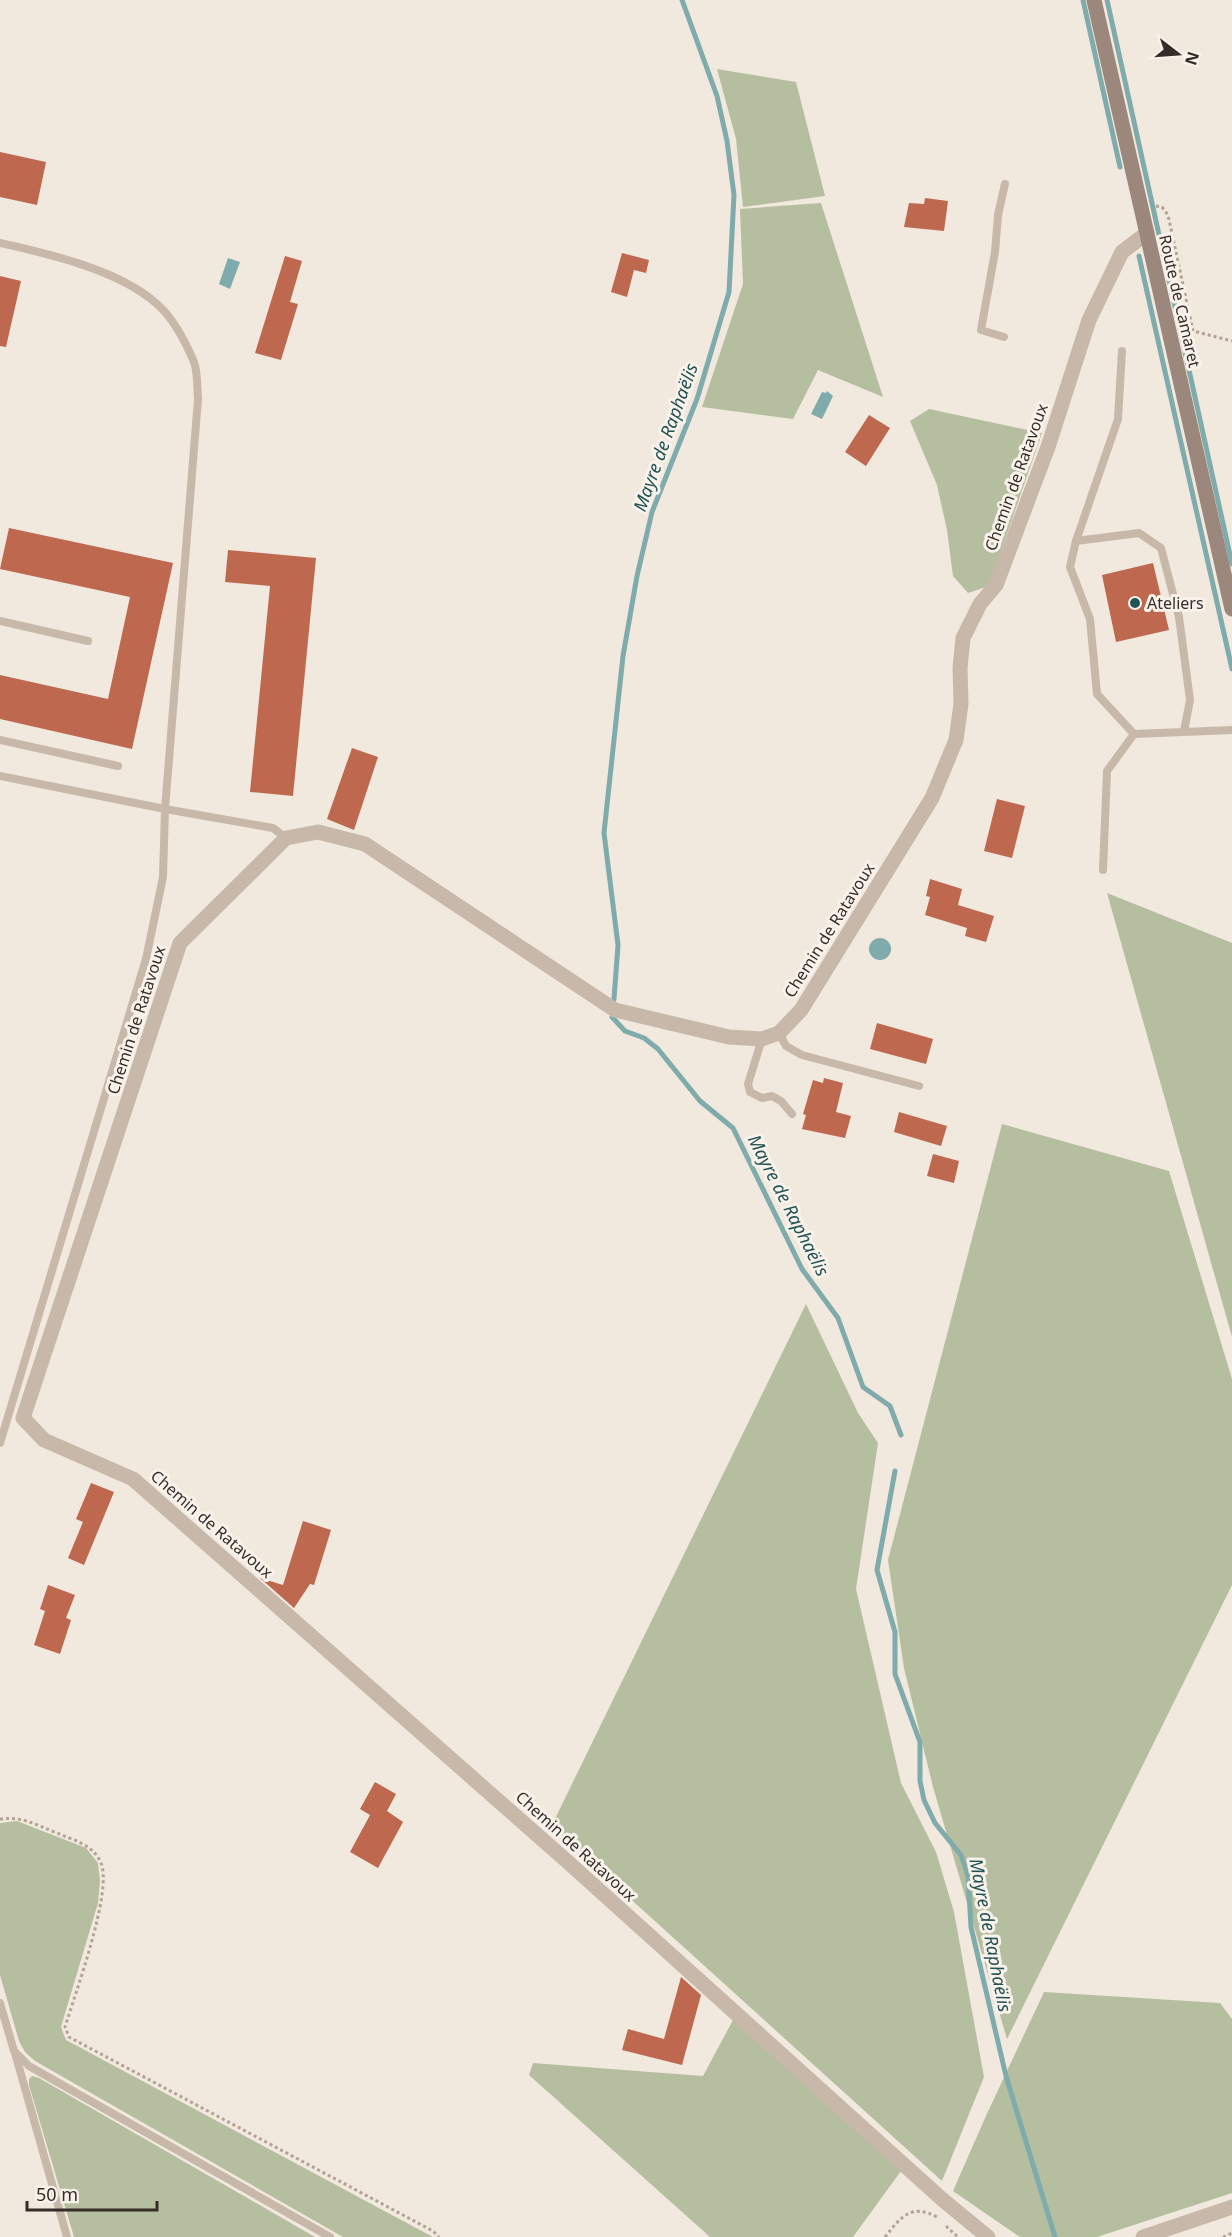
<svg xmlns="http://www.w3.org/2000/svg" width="1232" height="2237" font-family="'Noto Sans',sans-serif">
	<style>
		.green { fill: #b5bf9f }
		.water { fill: #7fabac }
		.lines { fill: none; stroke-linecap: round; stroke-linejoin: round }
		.stream { stroke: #7fabac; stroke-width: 5 }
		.building { fill: #be684f }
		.path { stroke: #b4a295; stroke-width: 3; stroke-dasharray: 3 3; stroke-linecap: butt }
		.service { stroke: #c8b8aa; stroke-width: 8 }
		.minor { stroke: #c8b8aa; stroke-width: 15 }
		.secondary { stroke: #9c877c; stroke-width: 15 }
		.poi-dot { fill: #215355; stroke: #f9f2ea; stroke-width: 2 }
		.labels { text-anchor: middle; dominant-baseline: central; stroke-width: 6; stroke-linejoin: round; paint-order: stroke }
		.street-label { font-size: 16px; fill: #362d29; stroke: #f9f2ea }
		.poi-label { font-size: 16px; fill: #362d29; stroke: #f9f2ea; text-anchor: start }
		.water-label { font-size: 18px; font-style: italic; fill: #215355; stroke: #f9f2ea }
	</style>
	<rect width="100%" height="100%" fill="#f1e8de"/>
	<g class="green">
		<polygon points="717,69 796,82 825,196 743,207 736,139"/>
		<polygon points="821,203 883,397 818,370 793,419 702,407 743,284 740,209"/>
		<polygon points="929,409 1042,433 991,580 986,587 968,593 953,576 947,530 937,485 910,421"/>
		<polygon points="1107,893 1232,943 1232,1337"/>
		<polygon points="1002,1124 1169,1171 1232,1379 1232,1585 1007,2039 933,1787 904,1668 888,1560"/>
		<polygon points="806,1304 858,1413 878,1443 856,1589 901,1783 936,1852 954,1912 984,2077 942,2181 551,1827"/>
		<polygon points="17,1821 86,1848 98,1863 100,1881 98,1903 61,2027 66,2040 433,2237 343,2237 35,2061 25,2052 19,2041 0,1975 0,1823"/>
		<polygon points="1044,1992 1220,2003 1232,2019 1232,2193 1097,2237 1020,2237 953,2191 985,2118"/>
		<polygon points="733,2020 901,2171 853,2237 710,2237 529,2075 533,2063 703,2076"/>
		<polygon points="32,2076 39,2078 315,2237 74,2237 29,2085 29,2079"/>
	</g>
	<g class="water">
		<polygon points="228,258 240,262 230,289 219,284"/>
		<polygon points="827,391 833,396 822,419 811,414 822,392 826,393"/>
		<circle cx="880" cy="949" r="11"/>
	</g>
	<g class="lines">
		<g class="stream">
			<polyline points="1083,0 1120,167"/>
			<polyline points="1107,0 1232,564"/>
			<polyline points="1139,256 1232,669"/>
			<polyline points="614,999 618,945 604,833 623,656 637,576 652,512 697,399 729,292 734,195 727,141 717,96 682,0"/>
			<polyline points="612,1017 625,1031 644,1038 658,1049 700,1101 733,1128 802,1269 838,1318 863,1387 890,1406 901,1435"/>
			<polyline points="895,1471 877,1570 895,1632 895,1674 920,1742 920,1781 924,1800 935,1823 961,1855 968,1876 971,1927 1006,2076 1055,2237"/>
		</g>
	</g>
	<g class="building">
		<polygon points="0,152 46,162 37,205 0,197"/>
		<polygon points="925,198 948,201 944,231 904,227 909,203 924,204"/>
		<polygon points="622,253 649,260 646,273 634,270 627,297 611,292"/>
		<polygon points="285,256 302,261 290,302 298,304 281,360 255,353"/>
		<polygon points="0,276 21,281 6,347 0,346"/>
		<polygon points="869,415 890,428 866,466 845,452"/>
		<polygon points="9,528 173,563 132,749 0,719 0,675 108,699 130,597 0,569"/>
		<polygon points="228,550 316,558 293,796 250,792 270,586 225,582"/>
		<polygon points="1153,563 1169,630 1116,642 1102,575"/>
		<polygon points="352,748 378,757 354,830 327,819"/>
		<polygon points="997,799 1025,806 1012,858 984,851"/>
		<polygon points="930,879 962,889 958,905 994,916 986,942 965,936 967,928 925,915 930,897 926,896"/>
		<polygon points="877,1023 933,1039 926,1064 870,1049"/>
		<polygon points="824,1078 843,1083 836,1112 851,1116 845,1138 802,1129 806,1115 803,1114 813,1080 823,1083"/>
		<polygon points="899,1112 947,1126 941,1146 894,1132"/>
		<polygon points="933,1154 959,1161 954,1183 927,1176"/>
		<polygon points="91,1483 114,1492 84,1565 68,1558 83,1522 76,1519"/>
		<polygon points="303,1521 331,1530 314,1585 310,1584 294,1608 260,1578 283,1585"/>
		<polygon points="48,1585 75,1595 66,1618 71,1620 60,1654 34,1645 45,1611 40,1609"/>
		<polygon points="375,1782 396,1794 387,1811 403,1822 378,1868 350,1852 370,1815 360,1809"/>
		<polygon points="681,1977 701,1995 682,2065 622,2050 628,2029 664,2039"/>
	</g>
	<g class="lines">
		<g class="path">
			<polyline points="1156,206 1162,207 1168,215 1193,331 1232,341"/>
			<path d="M0,1819C23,1816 36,1825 57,1833C73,1840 94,1845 101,1863C113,1891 75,1994 65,2027L69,2037L433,2231L439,2237"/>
			<polyline points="946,2226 958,2237"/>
			<path d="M885,2237C901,2217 911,2203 937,2217"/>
			<polyline points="1223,2237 1232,2233"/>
		</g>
		<g class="service">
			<path d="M0,243C50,254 119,270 157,304C173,318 186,343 194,362C198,373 197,388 198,399L165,809L273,828L286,838"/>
			<polyline points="1004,337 981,330 995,252 998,215 1005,184"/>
			<polyline points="1076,541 1118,419 1122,351"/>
			<polyline points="0,621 88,641"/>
			<polyline points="1184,731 1190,700 1179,617 1161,548 1139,533 1076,541 1070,567 1090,619 1097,694 1134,734 1232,730"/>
			<polyline points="0,740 118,766"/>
			<polyline points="0,776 165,809 163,877 146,959 0,1443"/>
			<polyline points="1103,870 1107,771 1134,734"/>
			<polyline points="779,1033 786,1046 802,1055 919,1086"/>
			<polyline points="762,1039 748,1084 750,1092 762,1098 772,1096 781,1101 792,1114"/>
			<polyline points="0,2003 14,2051 29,2066 330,2237"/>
			<polyline points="15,2053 67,2237"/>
		</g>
		<g class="minor">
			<polyline points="988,2237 943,2200 569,1863 133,1479 44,1440 23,1418 180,943 286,838 318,832 365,844 615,1010 729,1037 762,1039 779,1033 801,1010 932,798 956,740 961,704 960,668 963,638 980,604 996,585 1048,447 1089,320 1122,252 1147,233"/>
			<polyline points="1143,2237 1232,2207"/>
		</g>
		<polyline class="secondary" points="1094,0 1232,609"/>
	</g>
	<circle class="poi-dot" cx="1135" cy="603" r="6"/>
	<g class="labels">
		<g class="street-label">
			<text transform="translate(1180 301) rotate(77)">Route de Camaret</text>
			<text transform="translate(1016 477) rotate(-70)">Chemin de Ratavoux</text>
			<text transform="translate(829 930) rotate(-58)">Chemin de Ratavoux</text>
			<text transform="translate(136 1020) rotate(-72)">Chemin de Ratavoux</text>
			<text transform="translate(212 1524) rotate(41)">Chemin de Ratavoux</text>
			<text transform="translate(576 1846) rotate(42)">Chemin de Ratavoux</text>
		</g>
		<g class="poi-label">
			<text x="1147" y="603">Ateliers</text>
		</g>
		<g class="water-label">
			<text transform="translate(665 437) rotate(-70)">Mayre de Raphaëlis</text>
			<text transform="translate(789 1205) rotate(63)">Mayre de Raphaëlis</text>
			<text transform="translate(991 1935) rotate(79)">Mayre de Raphaëlis</text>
		</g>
	</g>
	<g transform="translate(1178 54) rotate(107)" stroke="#f9f2ea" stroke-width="4.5" paint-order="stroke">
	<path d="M0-4.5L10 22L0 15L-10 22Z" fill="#362d29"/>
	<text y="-9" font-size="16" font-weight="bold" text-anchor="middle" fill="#362d29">N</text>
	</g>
	<path d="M27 2201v9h130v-9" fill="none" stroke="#362d29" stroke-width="3"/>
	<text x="36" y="2201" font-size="18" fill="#362d29" stroke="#f9f2ea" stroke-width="4.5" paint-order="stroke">50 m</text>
</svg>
